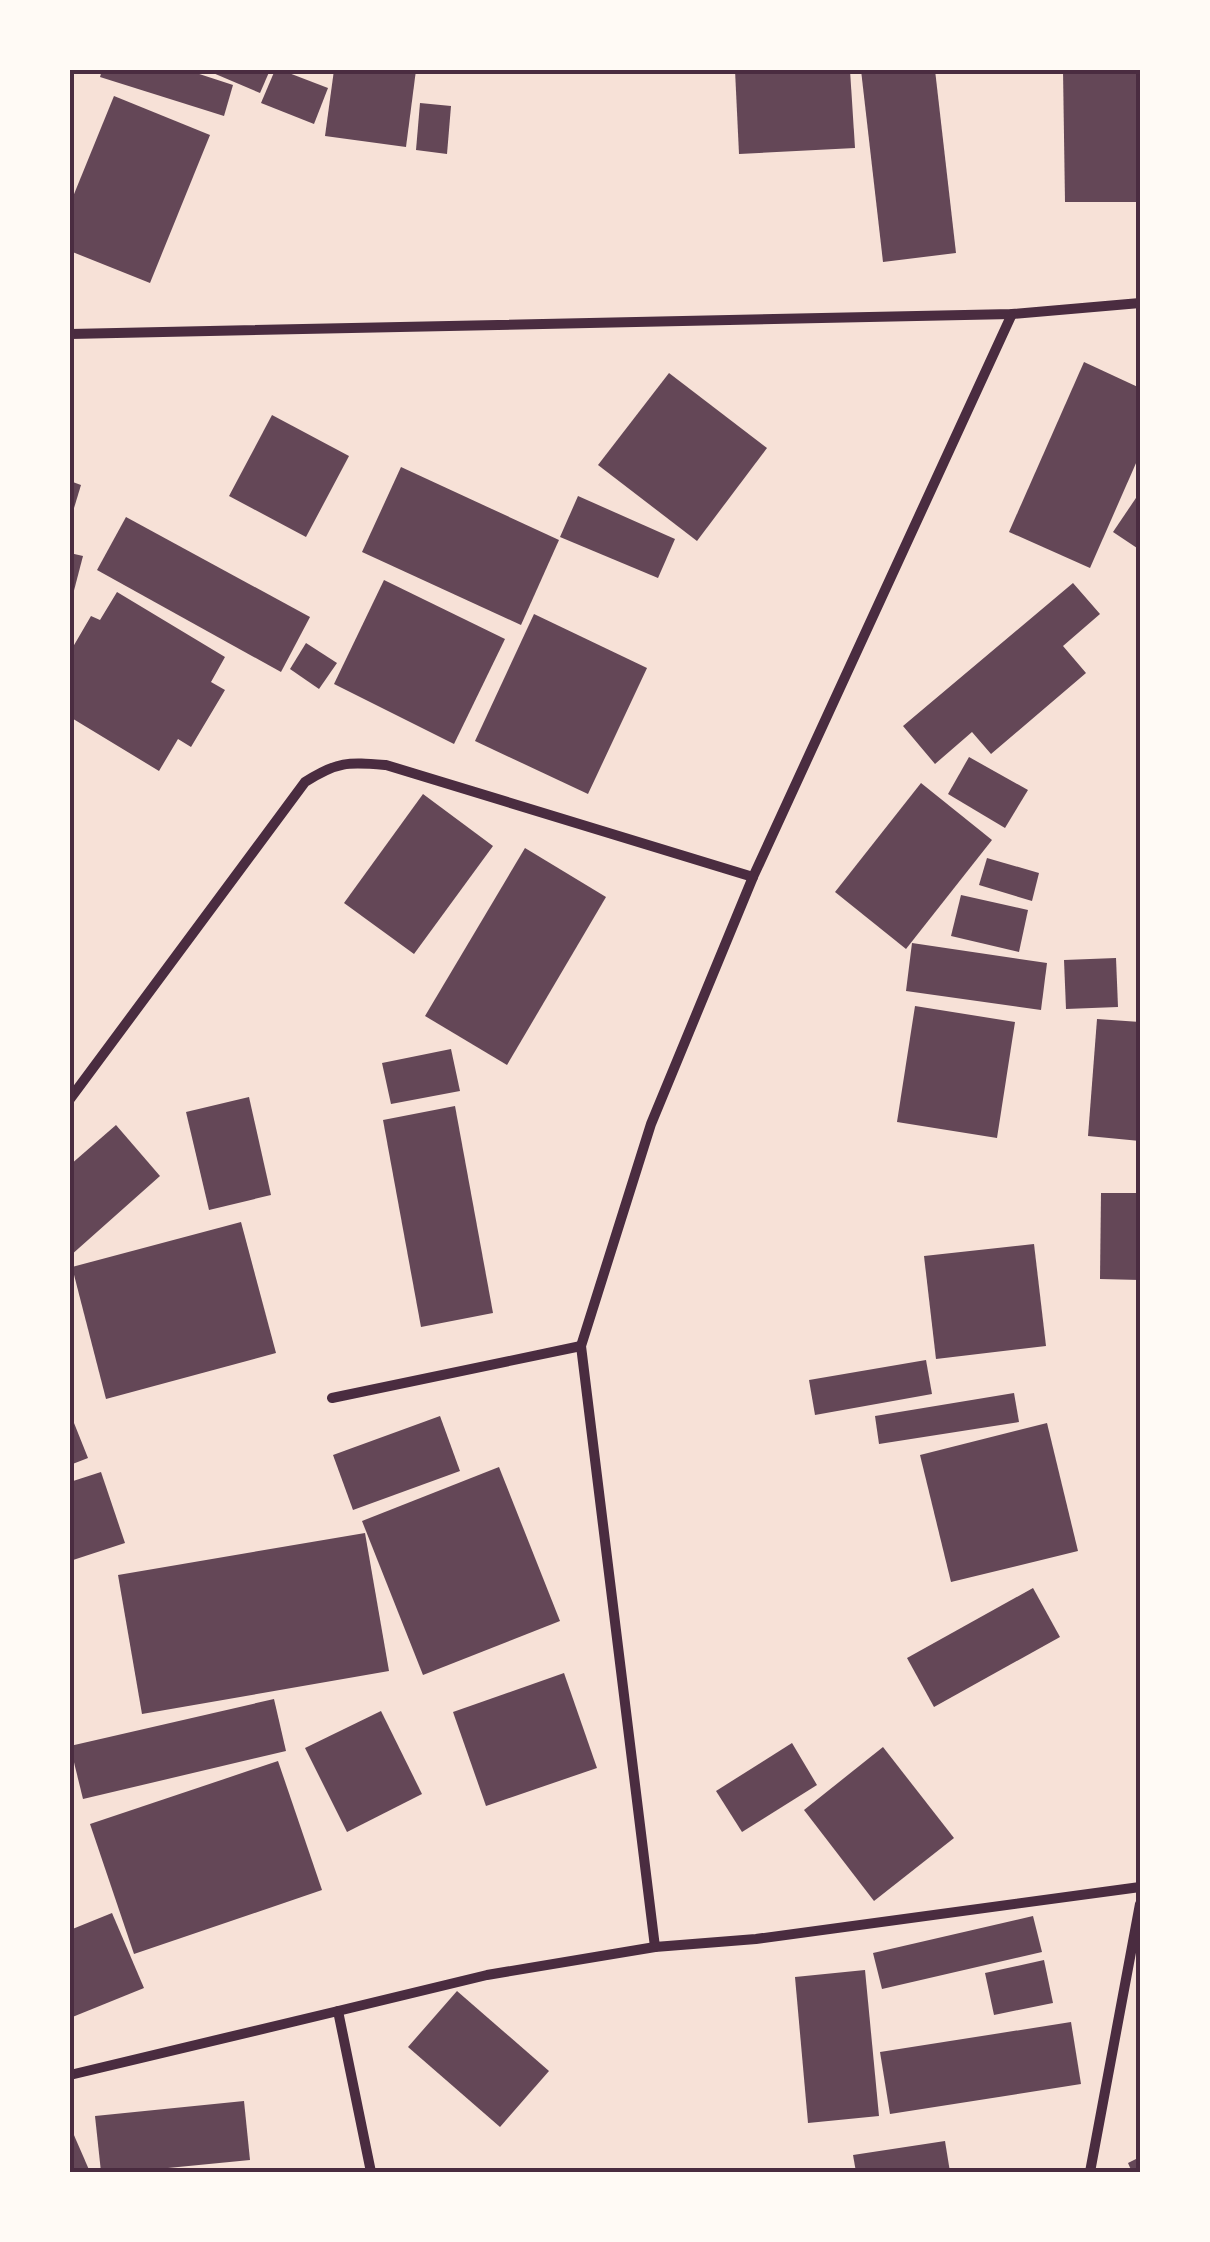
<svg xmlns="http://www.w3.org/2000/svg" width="1210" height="2242" font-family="'IBM Plex Sans',sans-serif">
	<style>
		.building { fill: #644757 }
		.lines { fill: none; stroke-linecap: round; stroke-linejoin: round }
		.minor { stroke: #4a2c40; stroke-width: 10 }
		.neatline { fill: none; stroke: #4a2c40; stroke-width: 4 }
	</style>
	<rect width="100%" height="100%" fill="#f7e1d7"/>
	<g class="building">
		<polygon points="102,70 187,70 233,85 224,116 100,77"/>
		<polygon points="206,70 270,70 260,93"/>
		<polygon points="275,70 281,70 328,88 314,124 261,103"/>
		<polygon points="334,70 416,70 406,147 325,136"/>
		<polygon points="735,70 850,70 855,148 739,154"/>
		<polygon points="861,70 935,70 956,253 883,262"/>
		<polygon points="1063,70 1140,70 1140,202 1065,202"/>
		<polygon points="114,96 210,135 150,283 70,251 70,204"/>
		<polygon points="420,103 451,106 447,154 416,150"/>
		<polygon points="1084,362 1140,388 1140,454 1090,568 1009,532"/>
		<polygon points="669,373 767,448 697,541 598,465"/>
		<polygon points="272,415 349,456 306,537 229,496"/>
		<polygon points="401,467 559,540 521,625 362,552"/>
		<polygon points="70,481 81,485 71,518 70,518"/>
		<polygon points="1140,492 1140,550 1113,532"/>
		<polygon points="578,496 675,539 658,578 560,537"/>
		<polygon points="126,517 310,617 281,672 97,570"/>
		<polygon points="70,553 83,556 71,602 70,602"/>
		<polygon points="384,580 505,639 454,744 334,684"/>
		<polygon points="1073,583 1100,614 1063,646 1086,673 991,754 972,732 935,764 903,726"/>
		<polygon points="117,592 225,657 211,682 225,690 191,747 178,739 159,771 70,717 70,672 74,665 70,663 70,652 91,616 100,620"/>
		<polygon points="534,614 647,668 588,794 475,741"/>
		<polygon points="306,643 337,663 319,689 290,669"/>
		<polygon points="969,757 1028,790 1005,828 948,794"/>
		<polygon points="921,783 992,840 906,949 835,892"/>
		<polygon points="423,794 493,846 414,954 344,903"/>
		<polygon points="525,848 606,897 507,1065 425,1016"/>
		<polygon points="987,858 1039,873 1032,901 979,885"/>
		<polygon points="961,895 1028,910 1019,952 951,936"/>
		<polygon points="912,943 1047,963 1041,1010 906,991"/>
		<polygon points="1116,958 1118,1007 1066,1009 1064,960"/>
		<polygon points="915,1006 1015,1022 997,1138 897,1122"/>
		<polygon points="1097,1019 1140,1022 1140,1141 1088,1136"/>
		<polygon points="451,1049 460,1091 391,1104 382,1063"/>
		<polygon points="249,1097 271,1195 209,1210 186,1112"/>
		<polygon points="455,1106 493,1313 421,1327 383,1120"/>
		<polygon points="116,1125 160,1176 70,1256 70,1165"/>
		<polygon points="1101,1193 1140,1193 1140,1280 1100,1279"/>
		<polygon points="241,1222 276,1353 106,1399 72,1267"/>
		<polygon points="1034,1244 1046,1346 936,1359 924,1256"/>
		<polygon points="926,1360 932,1394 815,1415 809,1380"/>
		<polygon points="1014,1393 1019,1422 879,1444 875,1416"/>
		<polygon points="70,1413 88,1458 70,1465"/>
		<polygon points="440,1416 460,1471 353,1510 333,1455"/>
		<polygon points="1047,1423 1078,1551 951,1582 920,1455"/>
		<polygon points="499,1467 560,1621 423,1675 362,1521"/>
		<polygon points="101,1472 125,1543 70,1561 70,1482"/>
		<polygon points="365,1533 389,1671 142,1714 118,1575"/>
		<polygon points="1033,1588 1060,1637 934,1707 907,1658"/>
		<polygon points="564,1673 597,1768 486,1806 453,1712"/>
		<polygon points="274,1699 286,1751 83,1799 70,1746"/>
		<polygon points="381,1711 422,1794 347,1832 305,1748"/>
		<polygon points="792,1743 817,1785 742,1832 716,1791"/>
		<polygon points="883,1747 954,1838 874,1901 804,1810"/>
		<polygon points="278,1761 322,1890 134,1954 90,1824"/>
		<polygon points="112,1913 144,1988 70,2018 70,1930"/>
		<polygon points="1033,1916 1042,1952 882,1989 873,1953"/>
		<polygon points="1044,1960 1053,2003 994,2015 985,1973"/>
		<polygon points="865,1970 879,2116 808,2123 795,1977"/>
		<polygon points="457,1991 549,2071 500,2127 408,2047"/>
		<polygon points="1071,2022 1081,2084 890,2114 880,2052"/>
		<polygon points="244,2101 250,2160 127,2172 101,2172 95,2116"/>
		<polygon points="70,2126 90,2172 70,2172"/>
		<polygon points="945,2141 950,2172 856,2172 853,2155"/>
		<polygon points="1140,2157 1140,2172 1132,2172 1128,2163"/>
	</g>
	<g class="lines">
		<g class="minor">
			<polyline points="1012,314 753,877 651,1124 581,1346 655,1947 756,1939 1140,1887"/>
			<polyline points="70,334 1012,314 1140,303"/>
			<path d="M70,1099L305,782C338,761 348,762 386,765L753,877"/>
			<polyline points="332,1398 581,1346"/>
			<polyline points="338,2011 487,1975 655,1947"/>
			<polyline points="70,2075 338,2011 371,2172"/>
			<polyline points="1090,2172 1140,1904"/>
		</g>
	</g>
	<rect width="1210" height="2242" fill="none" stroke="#fffaf5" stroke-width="145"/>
	<rect x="72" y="72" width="1066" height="2098" class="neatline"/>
</svg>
